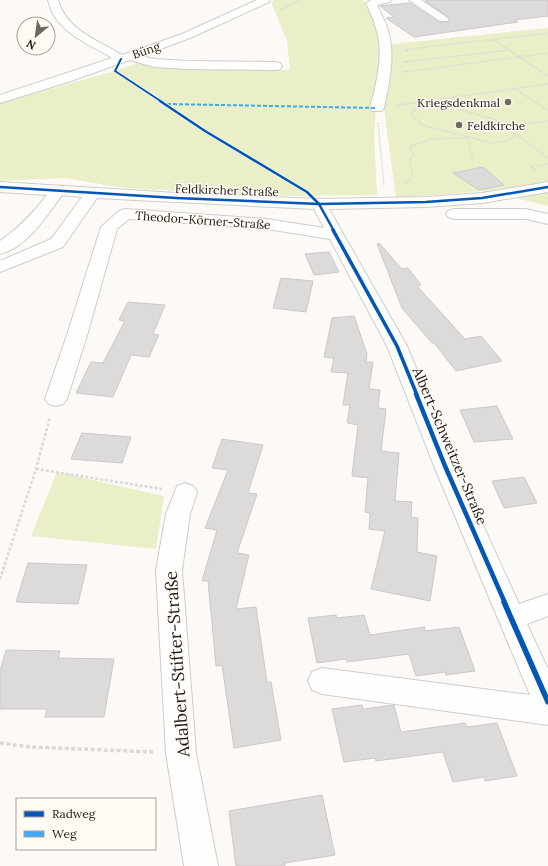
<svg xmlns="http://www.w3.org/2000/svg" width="548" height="866" font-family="Lora,serif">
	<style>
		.green { fill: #eaefc7 }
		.building { fill: #dddada; stroke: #ccc8c9 }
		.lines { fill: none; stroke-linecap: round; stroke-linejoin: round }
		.minor-casing { stroke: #cfcdc9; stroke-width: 2 }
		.path-far2 { stroke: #dad9d7; stroke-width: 1.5; stroke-dasharray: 1.5 1; stroke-linecap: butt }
		.path-far1 { stroke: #dad9d7; stroke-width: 2.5; stroke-dasharray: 3 2; stroke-linecap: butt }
		.path { stroke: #dad9d7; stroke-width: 3.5; stroke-dasharray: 4 2.5; stroke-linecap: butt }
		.minor { fill: #fffefe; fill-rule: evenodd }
		.quiet { stroke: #3fa9f5; stroke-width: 2; stroke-dasharray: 4 2; stroke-linecap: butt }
		.cycleway-far4-casing { stroke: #fffaf3; stroke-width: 3.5 }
		.cycleway-far3-casing { stroke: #fffaf3; stroke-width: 4 }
		.cycleway-far2-casing { stroke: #fffaf3; stroke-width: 5.5 }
		.cycleway-far1-casing { stroke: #fffaf3; stroke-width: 7 }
		.cycleway-casing { stroke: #fffaf3; stroke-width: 8 }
		.cycleway-far4 { stroke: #0057b8; stroke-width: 2 }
		.cycleway-far3 { stroke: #0057b8; stroke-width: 2.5 }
		.cycleway-far2 { stroke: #0057b8; stroke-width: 3.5 }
		.cycleway-far1 { stroke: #0057b8; stroke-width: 4.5 }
		.cycleway { stroke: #0057b8; stroke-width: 5.5 }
		.poi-dot { fill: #6c6965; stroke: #fffaf3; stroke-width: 1.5 }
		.labels { text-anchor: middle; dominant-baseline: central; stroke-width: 3; stroke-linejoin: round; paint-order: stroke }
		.far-street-label { font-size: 12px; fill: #1e1b17; stroke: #fffaf3 }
		.far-poi-label { font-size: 12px; fill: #1e1b17; stroke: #fffaf3; text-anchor: end }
		.street-label { font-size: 14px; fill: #1e1b17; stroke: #fffaf3 }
		.near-street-label { font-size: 17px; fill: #1e1b17; stroke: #fffaf3 }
	</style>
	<rect width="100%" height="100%" fill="#fcf9f6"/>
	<g class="green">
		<polygon points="275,0 362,0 364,1 379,32 380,46 374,136 377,195 281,196 124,188 66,178 0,181 0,103 115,71 137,63 158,68 290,70 287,41 271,2"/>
		<polygon points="548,28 548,181 497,190 396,198 384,110 392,44"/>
		<polygon points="548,192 548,206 516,198"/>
		<polygon points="57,472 164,496 156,549 31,536"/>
	</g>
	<g class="building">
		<polygon points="433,0 548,0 548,16 514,20 518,22 414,37 386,18 394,17 380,6 410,3 439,22 449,22 450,18 425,1"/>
		<polygon points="483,167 504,185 479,190 453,173"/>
		<polygon points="379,243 402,269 408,268 421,285 417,286 465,339 481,336 502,361 456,371 434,343 432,343 402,308 377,244"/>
		<polygon points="329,252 339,272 314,275 305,254"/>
		<polygon points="281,278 313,281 306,312 273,308"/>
		<polygon points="128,302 165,305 153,334 159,335 149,357 131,355 113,397 76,393 91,362 103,363 125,321 119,320"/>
		<polygon points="354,316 367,354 366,362 373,362 369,389 380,390 378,408 386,409 381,451 399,453 395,501 412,502 411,517 418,518 417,552 437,556 430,601 371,589 385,531 369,529 370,513 365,512 368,478 352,476 358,425 347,423 350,405 343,405 348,373 331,372 334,358 324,357 332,318"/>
		<polygon points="497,406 513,439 474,442 460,410"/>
		<polygon points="82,433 131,437 122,463 71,459"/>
		<polygon points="222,439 263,445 248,493 257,494 237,553 249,555 236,609 256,607 267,682 271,682 281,740 234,748 222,665 216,666 208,581 202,581 217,530 205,528 228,470 212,468"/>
		<polygon points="524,477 537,503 504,508 492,481"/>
		<polygon points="28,563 87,565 78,604 16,602"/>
		<polygon points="336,615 337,618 364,615 370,635 425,627 424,631 459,627 475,671 446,675 445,672 416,676 409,654 347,662 346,659 317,663 308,618"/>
		<polygon points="6,650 60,651 58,658 114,659 104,717 45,717 47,709 0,709 0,671"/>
		<polygon points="362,705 363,709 394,705 401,732 465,723 467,727 497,723 517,776 485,781 484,777 453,782 443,752 376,761 375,758 344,762 332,709"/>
		<polygon points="322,795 335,855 285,863 285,866 236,866 229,811"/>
	</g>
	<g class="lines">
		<defs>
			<g id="minor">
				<path d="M48,0H58C66,30 98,40 122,55L182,34L257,0H270L269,2L190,38L141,56L155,59L186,61L276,62L280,63L282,66L280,69L276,70L186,69L154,67L130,60L68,82L0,103V95L112,58C86,42 55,32 48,0Z"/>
				<path d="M371,0H391L390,2L377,5C381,14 387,24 389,34C395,58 389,84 384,108L382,111H372L370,108C376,85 384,55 377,32C375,22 370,12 366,3Z"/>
				<polygon points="409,0 421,0 449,19 448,21 440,21"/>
				<path d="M0,182L176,193L319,199L426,197L482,193L548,182V192L482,203L426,207L329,209L407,346L456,466L519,604L548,594V616L527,624L548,669V725L322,694L312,690L308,681L312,672L322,668L530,695L434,466L387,346L330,239L267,229L129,219L117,229L88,332L67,399L63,404L56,406L49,404L45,399L68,332L101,227L119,211L125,209L267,219L324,228L314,209L97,198L63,247L0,272V261L51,239L82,197L62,195C47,216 26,248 0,254V241C19,228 33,213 47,195L0,192Z"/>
				<polygon points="454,209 526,209 548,214 548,224 526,219 454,219 448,217 446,214 448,211"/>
				<polygon points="185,483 193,486 197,492 190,514 182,570 196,753 218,866 184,866 166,753 156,570 166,514 177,486"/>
			</g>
		</defs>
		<use href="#minor" class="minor-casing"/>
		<g class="path-far2">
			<polyline points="280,10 299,0"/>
			<polyline points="494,40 548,76"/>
			<polyline points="406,52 406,50 418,48 548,33"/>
			<polyline points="404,62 509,50"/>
			<polyline points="404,72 548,53"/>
			<polyline points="123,76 205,131 294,185"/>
			<polyline points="516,89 548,111"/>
			<polygon points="438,103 513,125 515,133 509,140 492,143 422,125 411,114 418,106"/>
			<polyline points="398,105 548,84"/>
			<polyline points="378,123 384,186"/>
			<polyline points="513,125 548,121"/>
			<polyline points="515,133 548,158"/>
			<polyline points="536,171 531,167 548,164"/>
			<polyline points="405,184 411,179 412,170 409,161 414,155 411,150 411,146 432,139 468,138 473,161"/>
		</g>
		<g class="path-far1">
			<polyline points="36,469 162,489"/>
			<polyline points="0,579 36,469 50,417"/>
		</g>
		<polyline class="path" points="0,743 30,747 154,752"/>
		<use href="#minor" class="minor"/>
		<polyline class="quiet" points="167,104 377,108"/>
		<defs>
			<polyline id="cycleway-far4" points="121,59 115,71 162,102"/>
			<g id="cycleway-far3">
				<polyline points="160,101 205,131 307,192 319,204 334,231"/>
				<polyline points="0,187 176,198 319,204 426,202 482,198 548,187"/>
			</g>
			<polyline id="cycleway-far2" points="333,230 397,346 417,395"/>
			<polyline id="cycleway-far1" points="416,394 445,466 505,603"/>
			<polyline id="cycleway" points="504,602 548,702"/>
		</defs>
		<use href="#cycleway-far4" class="cycleway-far4-casing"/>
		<use href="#cycleway-far3" class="cycleway-far3-casing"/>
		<use href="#cycleway-far2" class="cycleway-far2-casing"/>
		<use href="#cycleway-far1" class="cycleway-far1-casing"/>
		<use href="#cycleway" class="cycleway-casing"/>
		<use href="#cycleway-far4" class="cycleway-far4"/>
		<use href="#cycleway-far3" class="cycleway-far3"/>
		<use href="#cycleway-far2" class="cycleway-far2"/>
		<use href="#cycleway-far1" class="cycleway-far1"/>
		<use href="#cycleway" class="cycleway"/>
	</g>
	<g class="poi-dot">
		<circle cx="508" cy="102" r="4"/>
		<circle cx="459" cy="125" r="4"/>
	</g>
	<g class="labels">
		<g class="far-street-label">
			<text transform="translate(146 50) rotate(-19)">Büng</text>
			<text transform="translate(227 190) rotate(2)">Feldkircher Straße</text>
			<text transform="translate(203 220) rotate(4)">Theodor-Körner-Straße</text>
		</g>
		<g class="far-poi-label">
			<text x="500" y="102">Kriegsdenkmal</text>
			<text x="467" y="125" text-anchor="start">Feldkirche</text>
		</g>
		<g class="street-label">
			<text transform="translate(450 446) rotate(67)">Albert-Schweitzer-Straße</text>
		</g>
		<g class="near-street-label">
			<text transform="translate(177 664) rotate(-94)">Adalbert-Stifter-Straße</text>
		</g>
	</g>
	<rect x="16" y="798" width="140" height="52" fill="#fffaf3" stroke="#a5a19b"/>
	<rect x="24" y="811" width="20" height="6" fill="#0057b8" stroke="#a5a19b"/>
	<text x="52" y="818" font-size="12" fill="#1e1b17">Radweg</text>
	<rect x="24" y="831" width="20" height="6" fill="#3fa9f5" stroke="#a5a19b"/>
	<text x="52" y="838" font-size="12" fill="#1e1b17">Weg</text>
	<g transform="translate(36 36) rotate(209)"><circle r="19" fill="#fffaf3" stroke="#a5a19b"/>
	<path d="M0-3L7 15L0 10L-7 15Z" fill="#6c6965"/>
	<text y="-6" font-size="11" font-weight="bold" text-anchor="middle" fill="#1e1b17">N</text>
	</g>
</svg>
